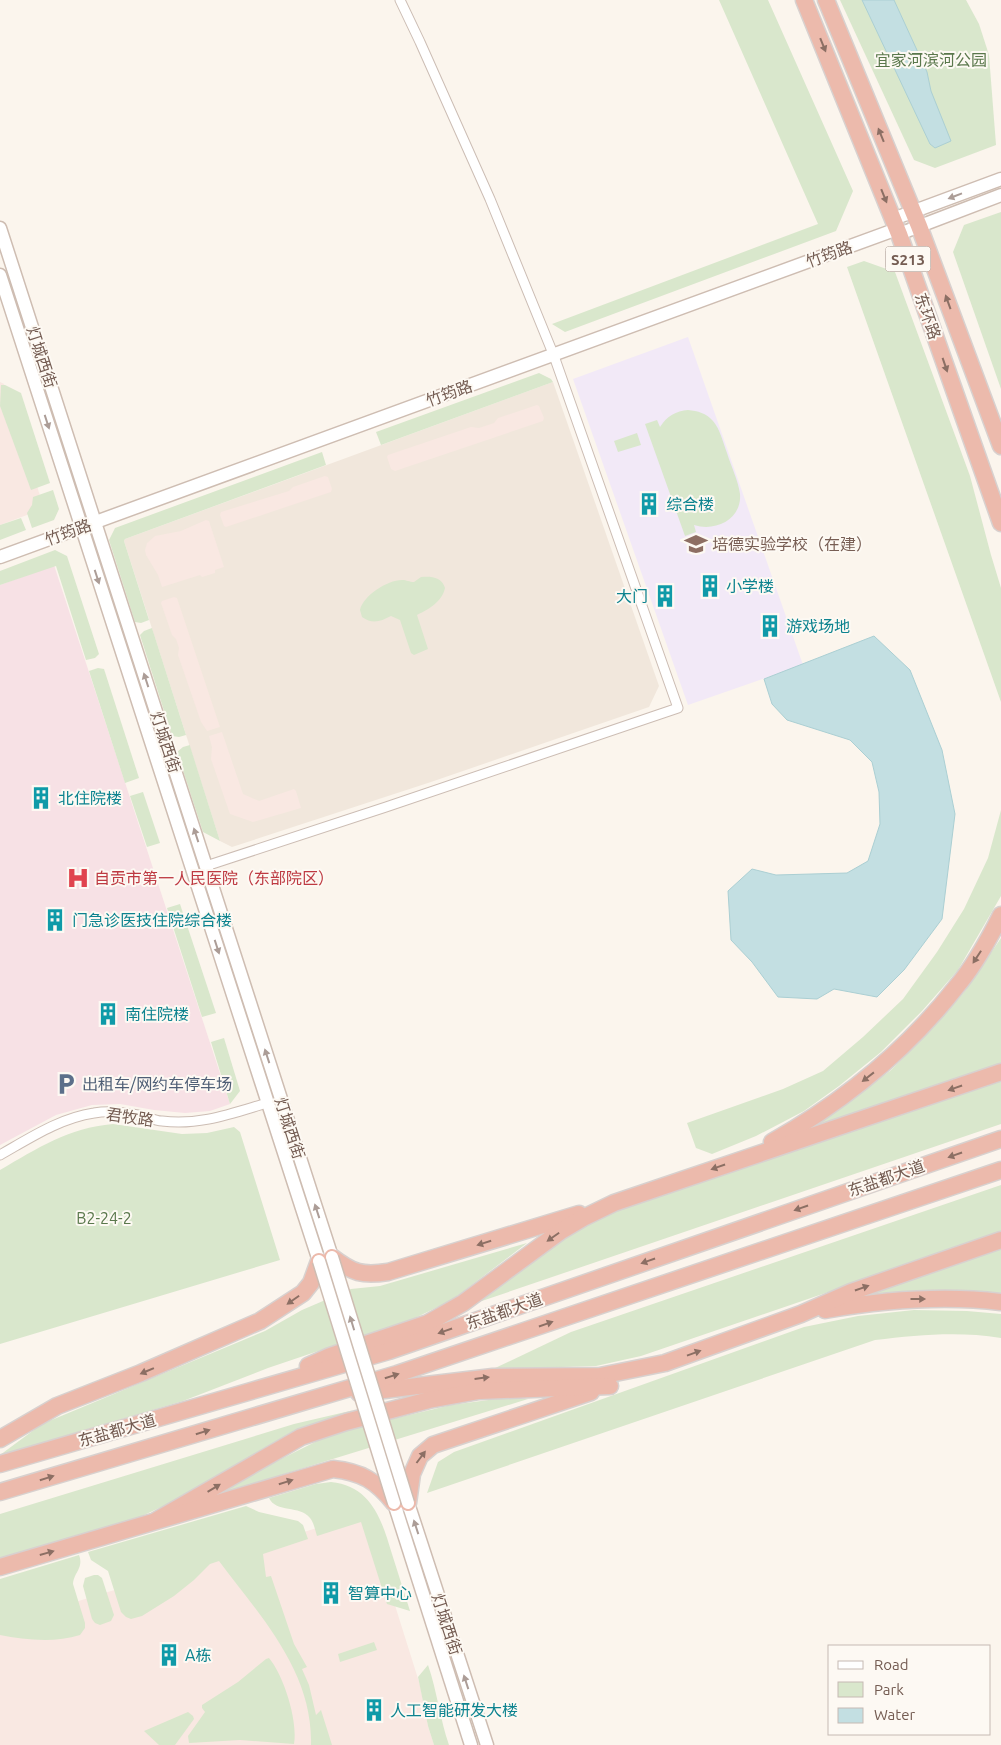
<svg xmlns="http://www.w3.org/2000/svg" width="1001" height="1745" font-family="Ubuntu,'Noto Sans SC',sans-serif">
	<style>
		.residential { fill: #f1e7dc }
		.commercial { fill: #f9e8e2 }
		.education { fill: #f2e9f7 }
		.medical { fill: #f7e1e5 }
		.green { fill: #d9e7cc }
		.water { fill: #c3dfe2; stroke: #abcfd3 }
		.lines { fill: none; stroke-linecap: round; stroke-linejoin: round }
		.street-casing { stroke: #ccbdb4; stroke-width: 11 }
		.secondary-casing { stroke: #cebdb2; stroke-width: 15 }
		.highway-casing { stroke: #d8d1cf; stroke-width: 19 }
		.street { stroke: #fff; stroke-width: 9 }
		.secondary { stroke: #fff; stroke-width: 12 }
		.highway { stroke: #ecbaac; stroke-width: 16 }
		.secondary-bridge-casing { stroke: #cebdb2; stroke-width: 15; stroke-linecap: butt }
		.secondary-bridge { stroke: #fff; stroke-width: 12 }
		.oneway { fill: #8c6f64 }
		.oneway2 { fill: #ac9d97 }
		.labels { text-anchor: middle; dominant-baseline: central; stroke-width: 4; stroke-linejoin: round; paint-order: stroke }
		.shield { fill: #fdf9f3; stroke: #9d8b82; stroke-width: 1 }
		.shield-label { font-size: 15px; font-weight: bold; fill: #745c52 }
		.park-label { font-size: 16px; fill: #5a784c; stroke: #fdf9f3 }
		.street-label { font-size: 16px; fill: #745c52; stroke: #fdf9f3 }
		.culture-label { font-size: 16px; fill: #0d838f; stroke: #fdf9f3; text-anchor: start }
		.education-label { font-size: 16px; fill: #785e54; stroke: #fdf9f3; text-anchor: start }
		.health-label { font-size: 16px; fill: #be3a42; stroke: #fdf9f3; text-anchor: start }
		.service-label { font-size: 16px; fill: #4e5e75; stroke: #fdf9f3; text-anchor: start }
	</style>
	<rect width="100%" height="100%" fill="#fbf5ed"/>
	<polygon class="residential" points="553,382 659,686 649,707 431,782 232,847 220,841 124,541 125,539"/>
	<g class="commercial">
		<polygon points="0,382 4,384 44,508 43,509 0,525"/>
		<polygon points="537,405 539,406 544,418 543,421 395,471 391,469 387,457 388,455 471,427 479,428 494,423 498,418"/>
		<polygon points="325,476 328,477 332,489 331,492 226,527 224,526 220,515 221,512 289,491 293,487"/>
		<polygon points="206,520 209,521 224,567 215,570 215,573 202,577 200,575 162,587 158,575 146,555 145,550 147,543 155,536 181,531"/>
		<polygon points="174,597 177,598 220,727 207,731 201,722 178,655 179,648 176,639 172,635 161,603 162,601"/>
		<polygon points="222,732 243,794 259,801 294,789 296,791 301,808 253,822 230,814 211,759 212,747 209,736"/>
		<polygon points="366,1513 420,1685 428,1726 434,1745 0,1745 0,1625"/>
	</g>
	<polygon class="education" points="688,337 803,665 688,705 573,379"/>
	<polygon class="medical" points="54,565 230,1104 210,1111 185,1113 154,1110 120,1104 92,1105 56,1115 0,1145 0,585"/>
	<g class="green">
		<polygon points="719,0 768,0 853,191 836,231 565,332 552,324 818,224"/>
		<polygon points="840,0 966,0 979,24 989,55 996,145 935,168 914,160"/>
		<polygon points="1001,212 1001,389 953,252 964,225"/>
		<polygon points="864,261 895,272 970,476 991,555 1001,588 1001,702 847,267"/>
		<polygon points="539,373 551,379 553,382 381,445 376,432"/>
		<polygon points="1,385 5,385 21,393 50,483 31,490 0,406"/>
		<path d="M688,410C698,411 706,413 713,421C720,429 723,442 727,453C731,466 738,480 740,494C742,519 716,532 694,525L696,532L685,536L645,424L657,420L660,427C667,416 676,411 688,410Z"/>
		<polygon points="637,433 641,445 618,452 614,441"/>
		<polygon points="322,452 326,465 125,539 124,541 149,620 141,623 135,622 109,540 115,528"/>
		<polygon points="53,490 59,509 54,520 32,528 27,513 32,505 33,497"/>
		<polygon points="21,518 26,530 0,540 0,525"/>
		<polygon points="55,550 67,556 99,654 95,658 86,660 56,566 0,585 0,571"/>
		<path d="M421,577C431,576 442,577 445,588C442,602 429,609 417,615L428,649L414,655L411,653L400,620L391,616C381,621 373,625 362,617L360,610C363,596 387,580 402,580C407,580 409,582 414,582Z"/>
		<polygon points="152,628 186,735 179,737 172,736 140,635 144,631"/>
		<polygon points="98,668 104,669 139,778 125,783 89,671"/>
		<polygon points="190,745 190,746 220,841 203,832 177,752 183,747"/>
		<polygon points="143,792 160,843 147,847 130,796"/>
		<polygon points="1001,810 1001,896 958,970 922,1011 881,1052 839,1086 804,1111 756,1136 712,1154 696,1148 687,1123 783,1089 823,1071 863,1037 903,999 937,952 964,909 988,858"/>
		<polygon points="180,904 216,1013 202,1017 167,908"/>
		<polygon points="1001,938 1001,1065 802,1133 890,1071 931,1030 965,991"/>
		<polygon points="224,1038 240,1091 230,1104 211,1042"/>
		<polygon points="1001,1079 1001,1124 473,1304 563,1236 614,1212"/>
		<path d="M113,1124L182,1134L207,1133L234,1127L240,1132L280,1260L0,1344V1170C38,1148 68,1128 113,1124Z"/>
		<polygon points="1001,1185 1001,1233 641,1356 596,1366 493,1369 571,1332"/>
		<polygon points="527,1243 452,1300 413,1319 268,1368 183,1401 0,1455 42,1424 265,1331 302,1310 351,1289 380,1286"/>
		<path d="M1001,1247V1295C954,1288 905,1292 858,1296Z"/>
		<path d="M914,1310L967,1311L1001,1314V1338C958,1331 918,1335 875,1340L427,1493L438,1462L454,1452L804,1327L858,1316Z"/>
		<polygon points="496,1399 528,1399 222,1493 271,1464 317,1441 346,1430 451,1405"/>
		<polygon points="354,1410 295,1430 170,1503 142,1516 0,1560 0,1514 294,1424"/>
		<path d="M331,1482C372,1486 382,1521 392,1554C398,1573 404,1592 410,1611L387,1604L361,1522L317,1536C315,1530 314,1523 310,1518C300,1505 276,1513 269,1498L316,1484Z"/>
		<path d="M246,1506L259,1512L298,1521L303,1525L308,1539L263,1554L266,1577L271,1576L294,1644L307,1667L302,1669L309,1685L316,1715L321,1710L332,1745H311C313,1671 260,1616 219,1561L210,1564L194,1580L174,1596L142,1616L131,1619L126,1617L121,1612L108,1571L91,1560L88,1552Z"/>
		<path d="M79,1555C84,1568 74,1572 73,1584L85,1623V1628L80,1635C55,1643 25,1640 0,1635V1579Z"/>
		<polygon points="94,1575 98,1575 102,1578 114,1615 111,1621 100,1625 95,1623 92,1619 83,1586 85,1578"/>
		<polygon points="374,1642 377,1650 340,1662 338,1654"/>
		<path d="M269,1658C284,1676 298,1721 294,1744L240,1740L189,1743L188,1736L205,1712L202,1708V1705L238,1682L266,1659Z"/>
		<path d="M428,1665C437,1691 440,1719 449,1745H434L428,1726L418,1677Z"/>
		<polygon points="188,1712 193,1716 194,1719 175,1745 159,1745 144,1731"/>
	</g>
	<g class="water">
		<polygon points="862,0 894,0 927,72 931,91 951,141 935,148 930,144"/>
		<polygon points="874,636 910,670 942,750 955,814 942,919 904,970 877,997 834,989 817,999 778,997 752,962 731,940 728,891 752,869 776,875 847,873 868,861 880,824 879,792 872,762 850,740 787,720 772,704 764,679"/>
	</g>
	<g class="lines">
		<defs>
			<g id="street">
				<polyline points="206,866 386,807 678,708 554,356 490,199 420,42 400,0"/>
				<path d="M0,1155C30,1138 60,1118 94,1113C111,1110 127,1113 144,1116C150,1118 156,1121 162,1121C199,1126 233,1113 267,1103"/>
			</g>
			<g id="secondary">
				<polyline points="893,219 1001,179"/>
				<polyline points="0,228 332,1257"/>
				<polyline points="899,234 1001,195"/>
				<polyline points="0,275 319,1261"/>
				<polyline points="0,557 897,229"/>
				<polyline points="394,1503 471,1745"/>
				<polyline points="408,1503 487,1745"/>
			</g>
			<g id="highway">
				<polyline points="804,0 899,234 1001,523"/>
				<polyline points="826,0 919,226 1001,446"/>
				<path d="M772,1142C843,1102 907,1050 957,986C975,965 989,939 1001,915"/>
				<path d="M332,1257C353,1273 362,1276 388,1272L579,1214"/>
				<path d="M825,1310C883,1300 942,1295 1001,1302"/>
				<polyline points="308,1366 330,1356 428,1323 463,1303 561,1231 583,1218 614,1203 1001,1072"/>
				<polyline points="359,1393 493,1377 600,1376 665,1363 801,1314 851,1292 1001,1240"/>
				<polyline points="0,1439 57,1406 141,1373 260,1321 303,1293 311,1283 319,1261"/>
				<polyline points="0,1464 389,1351 1001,1139"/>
				<polyline points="0,1492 397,1374 1001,1170"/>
				<polyline points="408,1503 412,1474 420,1456 433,1445 591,1392"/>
				<polyline points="157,1520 301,1437 346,1422 429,1400 479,1391 610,1386"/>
				<path d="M0,1567L333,1469C362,1472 376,1481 394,1503"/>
			</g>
		</defs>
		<use href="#street" class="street-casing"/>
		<use href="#secondary" class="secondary-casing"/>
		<use href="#highway" class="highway-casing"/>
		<use href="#street" class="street"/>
		<use href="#secondary" class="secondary"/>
		<use href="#highway" class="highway"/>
		<defs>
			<g id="secondary-bridge">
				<polyline points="332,1257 408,1503"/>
				<polyline points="319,1261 394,1503"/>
			</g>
		</defs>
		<use href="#secondary-bridge" class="secondary-bridge-casing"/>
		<use href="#secondary-bridge" class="secondary-bridge"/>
	</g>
	<defs><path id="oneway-solid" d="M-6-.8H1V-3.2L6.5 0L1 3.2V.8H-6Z" transform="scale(1.25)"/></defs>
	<g class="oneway">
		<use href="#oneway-solid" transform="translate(823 45) rotate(68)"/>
		<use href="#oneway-solid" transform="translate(881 135) rotate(-112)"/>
		<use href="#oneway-solid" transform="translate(884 196) rotate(68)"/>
		<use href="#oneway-solid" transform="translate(948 302) rotate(-110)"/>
		<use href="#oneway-solid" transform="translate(945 365) rotate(71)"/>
		<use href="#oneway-solid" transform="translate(977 957) rotate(123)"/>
		<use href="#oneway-solid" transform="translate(868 1077) rotate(142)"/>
		<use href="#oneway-solid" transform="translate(955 1088) rotate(161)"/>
		<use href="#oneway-solid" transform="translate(955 1155) rotate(161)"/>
		<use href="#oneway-solid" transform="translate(718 1167) rotate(161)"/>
		<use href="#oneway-solid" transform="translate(801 1208) rotate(161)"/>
		<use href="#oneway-solid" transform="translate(553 1237) rotate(145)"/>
		<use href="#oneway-solid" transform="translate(484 1243) rotate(163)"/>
		<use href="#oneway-solid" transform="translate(648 1261) rotate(161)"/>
		<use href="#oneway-solid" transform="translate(862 1288) rotate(-19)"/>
		<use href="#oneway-solid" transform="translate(918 1299)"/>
		<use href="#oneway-solid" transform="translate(293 1300) rotate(145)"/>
		<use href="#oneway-solid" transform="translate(546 1324) rotate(-19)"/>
		<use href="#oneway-solid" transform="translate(445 1331) rotate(161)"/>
		<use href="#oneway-solid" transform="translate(694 1353) rotate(-20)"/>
		<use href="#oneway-solid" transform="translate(147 1371) rotate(157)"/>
		<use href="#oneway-solid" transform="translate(392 1376) rotate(-17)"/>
		<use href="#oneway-solid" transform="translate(482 1378) rotate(-7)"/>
		<use href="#oneway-solid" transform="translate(203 1432) rotate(-17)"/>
		<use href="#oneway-solid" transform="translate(421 1457) rotate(-53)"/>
		<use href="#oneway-solid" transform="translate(47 1478) rotate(-17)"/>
		<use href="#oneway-solid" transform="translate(286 1482) rotate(-17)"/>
		<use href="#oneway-solid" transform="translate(214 1488) rotate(-31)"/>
		<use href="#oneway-solid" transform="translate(47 1553) rotate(-16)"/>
	</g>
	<g class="oneway2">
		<use href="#oneway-solid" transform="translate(955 196) rotate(159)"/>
		<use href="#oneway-solid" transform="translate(47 422) rotate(72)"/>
		<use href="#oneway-solid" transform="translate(97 577) rotate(72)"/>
		<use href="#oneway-solid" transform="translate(146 680) rotate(-108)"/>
		<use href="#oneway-solid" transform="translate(196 835) rotate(-108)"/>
		<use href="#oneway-solid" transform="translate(217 947) rotate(72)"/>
		<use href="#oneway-solid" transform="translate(267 1056) rotate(-108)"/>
		<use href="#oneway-solid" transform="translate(317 1211) rotate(-108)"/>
		<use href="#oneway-solid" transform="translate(352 1323) rotate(-107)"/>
		<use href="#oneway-solid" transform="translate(416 1527) rotate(-108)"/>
		<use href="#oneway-solid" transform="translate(466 1682) rotate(-108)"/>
	</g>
	<defs>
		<symbol id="building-bare" viewBox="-9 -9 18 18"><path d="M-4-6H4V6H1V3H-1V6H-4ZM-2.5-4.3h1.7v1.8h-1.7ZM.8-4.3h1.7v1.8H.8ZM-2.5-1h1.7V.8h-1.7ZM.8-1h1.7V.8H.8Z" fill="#0f9aa8" stroke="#fdf9f3" stroke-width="2.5" paint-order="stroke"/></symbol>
		<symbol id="school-bare" viewBox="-9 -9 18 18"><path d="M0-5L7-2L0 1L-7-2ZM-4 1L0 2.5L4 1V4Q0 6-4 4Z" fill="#8d6e63" stroke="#fdf9f3" stroke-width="2.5" paint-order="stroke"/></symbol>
		<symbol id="hospital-bare" viewBox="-9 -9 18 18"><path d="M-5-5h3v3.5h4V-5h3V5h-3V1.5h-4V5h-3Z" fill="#e0444e" stroke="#fdf9f3" stroke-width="2.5" paint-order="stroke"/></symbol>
		<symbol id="parking-bare" viewBox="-9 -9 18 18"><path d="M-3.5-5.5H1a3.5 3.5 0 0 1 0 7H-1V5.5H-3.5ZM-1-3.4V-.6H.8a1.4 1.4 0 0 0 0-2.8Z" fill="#5c6f8a" stroke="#fdf9f3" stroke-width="2.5" paint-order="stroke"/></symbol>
	</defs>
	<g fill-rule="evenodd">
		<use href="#building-bare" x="633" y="488" width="32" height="32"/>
		<use href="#school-bare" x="680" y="528" width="32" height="32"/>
		<use href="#building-bare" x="694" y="570" width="32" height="32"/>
		<use href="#building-bare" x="649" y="580" width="32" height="32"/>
		<use href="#building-bare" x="754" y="610" width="32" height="32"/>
		<use href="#building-bare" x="25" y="782" width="32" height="32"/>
		<use href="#hospital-bare" x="62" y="862" width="32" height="32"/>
		<use href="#building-bare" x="39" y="904" width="32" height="32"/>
		<use href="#building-bare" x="92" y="998" width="32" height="32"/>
		<use href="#parking-bare" x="50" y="1068" width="32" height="32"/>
		<use href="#building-bare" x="315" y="1577" width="32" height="32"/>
		<use href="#building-bare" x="153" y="1639" width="32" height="32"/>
		<use href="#building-bare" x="358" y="1694" width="32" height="32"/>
	</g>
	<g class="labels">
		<rect class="shield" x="885.5" y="246.5" width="45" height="25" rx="4"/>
		<g class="shield-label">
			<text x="908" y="259">S213</text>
		</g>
		<g class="park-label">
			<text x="931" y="60">宜家河滨河公园</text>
			<text x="104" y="1218">B2-24-2</text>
		</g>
		<g class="street-label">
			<text transform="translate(829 254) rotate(-20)">竹筠路</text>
			<text transform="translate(928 316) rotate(71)">东环路</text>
			<text transform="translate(42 357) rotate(72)">灯城西街</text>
			<text transform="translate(449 393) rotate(-20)">竹筠路</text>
			<text transform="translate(68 532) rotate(-20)">竹筠路</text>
			<text transform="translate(166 742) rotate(72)">灯城西街</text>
			<text transform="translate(130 1117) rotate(8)">君牧路</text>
			<text transform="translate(290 1128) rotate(72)">灯城西街</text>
			<text transform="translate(886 1178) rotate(-19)">东盐都大道</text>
			<text transform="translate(504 1311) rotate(-19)">东盐都大道</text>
			<text transform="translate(117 1430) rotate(-16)">东盐都大道</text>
			<text transform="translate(447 1624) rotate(72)">灯城西街</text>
		</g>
		<g class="culture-label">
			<text x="666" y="504">综合楼</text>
			<text x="726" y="586">小学楼</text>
			<text x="648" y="596" text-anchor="end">大门</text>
			<text x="786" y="626">游戏场地</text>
			<text x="58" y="798">北住院楼</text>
			<text x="72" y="920">门急诊医技住院综合楼</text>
			<text x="125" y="1014">南住院楼</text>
			<text x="348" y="1593">智算中心</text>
			<text x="185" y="1655">A栋</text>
			<text x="390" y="1710">人工智能研发大楼</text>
		</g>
		<g class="education-label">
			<text x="712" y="544">培德实验学校（在建）</text>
		</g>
		<g class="health-label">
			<text x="94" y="878">自贡市第一人民医院（东部院区）</text>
		</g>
		<g class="service-label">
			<text x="82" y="1084">出租车/网约车停车场</text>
		</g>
	</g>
	<rect x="828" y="1645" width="162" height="90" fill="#fdf9f3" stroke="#c6bab3"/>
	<rect x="838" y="1661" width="25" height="8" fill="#ffffff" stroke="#c6bab3"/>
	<text x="874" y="1670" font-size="15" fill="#745c52">Road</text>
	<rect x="838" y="1682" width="25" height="15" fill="#d9e7cc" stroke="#c6bab3"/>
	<text x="874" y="1695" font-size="15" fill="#745c52">Park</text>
	<rect x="838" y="1708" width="25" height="15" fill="#c3dfe2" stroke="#c6bab3"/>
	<text x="874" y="1720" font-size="15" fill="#745c52">Water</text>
</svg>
